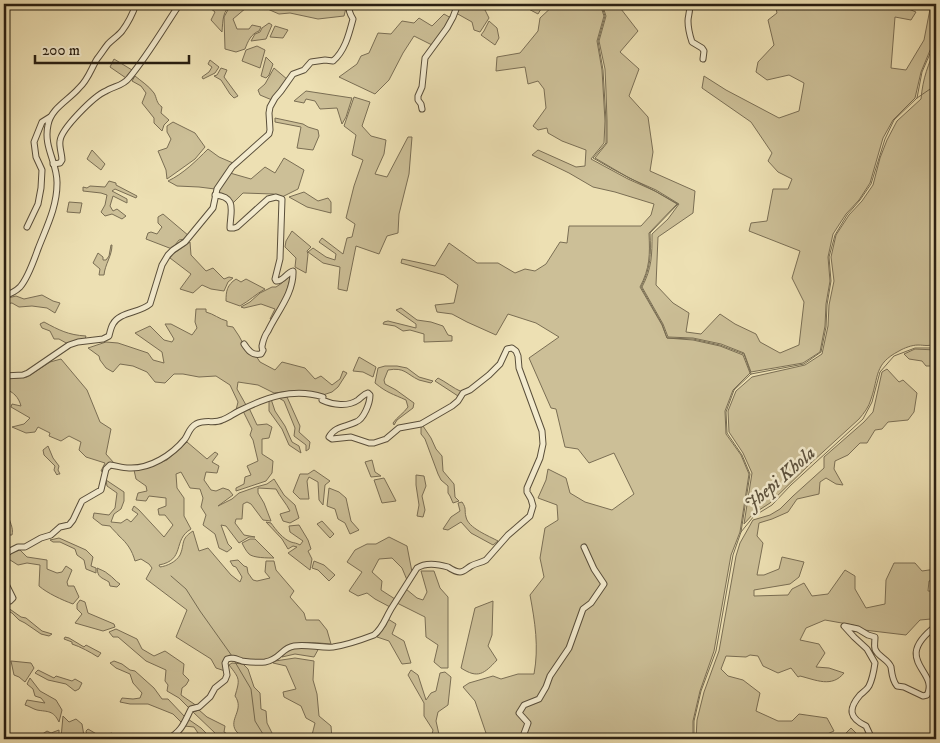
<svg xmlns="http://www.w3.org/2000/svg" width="940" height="743" font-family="'IM FELL DW Pica',serif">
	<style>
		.green { fill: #ccbf97; stroke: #7a6e54 }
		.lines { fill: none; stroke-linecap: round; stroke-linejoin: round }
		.stream { stroke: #766b51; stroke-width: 1 }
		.street-casing { stroke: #594e3a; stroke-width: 7 }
		.street { stroke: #f3ebce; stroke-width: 5 }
		.labels { text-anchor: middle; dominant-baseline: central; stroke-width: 5; stroke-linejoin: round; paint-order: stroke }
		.water-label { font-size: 19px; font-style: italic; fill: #5c513c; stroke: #f3ebce }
	</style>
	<rect width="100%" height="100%" fill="#ede0b3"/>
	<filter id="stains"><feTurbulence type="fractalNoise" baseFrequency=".004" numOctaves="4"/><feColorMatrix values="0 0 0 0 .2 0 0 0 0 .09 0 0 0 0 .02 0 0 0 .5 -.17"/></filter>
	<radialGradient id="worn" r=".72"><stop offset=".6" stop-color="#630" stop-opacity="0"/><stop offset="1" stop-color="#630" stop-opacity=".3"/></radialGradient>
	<g class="green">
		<path d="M205,4H233C222,10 223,21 222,32L211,20L215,12Z"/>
		<path d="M236,4H250L259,7L257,9L246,8L233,19L237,29H249L252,25L261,27L259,31C251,34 248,41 245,49L236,52L225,49L224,17L229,8Z"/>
		<polygon points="256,4 281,4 286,5 296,4 347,4 344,16 318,19 290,13 279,14"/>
		<polygon points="460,4 478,4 483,6 489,18 480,32 474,30 472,22 456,13"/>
		<polygon points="523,4 544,4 538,14 523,6"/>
		<path d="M555,4H600L604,16L597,41L602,70L605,121L604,143L591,159L628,179L655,191L677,204L649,233C650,255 650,268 640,287L662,325L667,338L693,340L720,346L743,355L750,373L733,390L725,411L726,434L741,455L749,474L740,532L731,555L714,651L700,691L693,721V739H488L475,701L463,687L469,683L493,676L501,679L518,674H534C539,647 535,622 530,595L544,577L540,558L545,528L558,520L557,505L538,498L546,480L548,469L566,478L570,493L585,502L612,510L634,494L614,453L589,463L578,449L565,447L556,409L551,408L529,358L559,337L536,323L508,314L496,335L467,322L452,314L437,312L435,305L454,303L458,285L444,275L401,263L402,259L435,266L449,243L477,263H498L515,273L525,269L535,271L546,264L560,242L567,243L569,226H641L651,215L654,204L615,192L593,187L569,173L532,155L538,150L576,167L585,166L586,150L562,141L548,133L547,128L538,130L533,126L546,108L544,89L538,81L528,84L525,67L496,71L497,57L520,53L538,31L540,18Z"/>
		<path d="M602,4H620L621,9L638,31L620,52L639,69L629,96L648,117L653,152L650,171L695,191L693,213L658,237L656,285L673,303L689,313L686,332L701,334L720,314L735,324L756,334L760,342L780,353L799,345L804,302L792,278L800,251L749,231L751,223L767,221L773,189H788L792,179L778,172L768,161L772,153L751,122L702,88L704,76L726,90L779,118L799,111L804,83L789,75L767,80L756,72L758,62L774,45L768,20L777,13L775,4H896L916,12L911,20L895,17L891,68L906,70L924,40L931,4H936V36L921,72L915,98L893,120L883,138L870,183L859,200L846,214L833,234L828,257L830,281L826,304L825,326L820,352L803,363L751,372L744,353L721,344L693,338L668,337L663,324L642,287C652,268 652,255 652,234L668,219L679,204L656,190L629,178L595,158L607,143V121L606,91L605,69L599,41L606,16Z"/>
		<polygon points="444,14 451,18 446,27 432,45 414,36 403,53 389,80 375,94 339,77 357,64 361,56 369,53 378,33 391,34 402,21 414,23 419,18 432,26"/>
		<polygon points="489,21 497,28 499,38 495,45 481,35 484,31"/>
		<polygon points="269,23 272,25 266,39 251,41 255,34 260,32 262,28"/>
		<polygon points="275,26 288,30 283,38 270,37"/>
		<polygon points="257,46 265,50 260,68 242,61 246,50"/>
		<path d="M936,46V343C929,347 925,345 918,345C912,345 904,348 899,351C874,364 879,376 871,399C869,407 864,413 859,419L812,462L770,503L753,514L744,524L752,473L743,453L729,432L728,411L736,391L752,377L805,365L822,354L828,326L829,305L834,281L831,257L836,235L849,215L862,201L873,185L880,158L887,140L897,121L921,99C923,77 928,66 936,46Z"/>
		<polygon points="266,57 273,64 269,75 266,78 261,76"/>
		<polygon points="114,59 132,70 126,78 110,67"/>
		<polygon points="210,60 219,67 215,73 203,79 202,77 209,72 212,67 208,64"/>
		<polygon points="221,68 227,70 224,77 235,92 238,96 234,98 230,94 221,80 214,76 217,75"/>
		<polygon points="274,68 288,80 272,100 260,95 258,90 265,84"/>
		<path d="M135,76C141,81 149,86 154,93C157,98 156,103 162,107L161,113L169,120L164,125L162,131L154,123V118L142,103L146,93L141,86L132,81Z"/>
		<polygon points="306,91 352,98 346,117 342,124 337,108 320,109 315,101 306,99 304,103 294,101"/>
		<polygon points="354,97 370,102 362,126 371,136 386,140 384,154 375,174 387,177 408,137 412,137 409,174 399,214 398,233 387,236 379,254 356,246 347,291 338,289 340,267 323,263 308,252 313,248 326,257 335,260 336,254 319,242 322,238 343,254 347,238 352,237 355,224 346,218 354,186 363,160 352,155 356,135 344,126"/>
		<polygon points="275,118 303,124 308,127 318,130 319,136 313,150 297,148 301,127 275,122"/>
		<polygon points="173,122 195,133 205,147 195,159 167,179 166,170 158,151 167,148 171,139 167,132 167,126"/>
		<path d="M208,149L219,157L233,163L215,189L199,187L177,186L168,181C183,174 196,161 208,149Z"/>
		<polygon points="92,150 105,164 101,170 87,159"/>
		<path d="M284,158L304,170L298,189L282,197L273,194L243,193L233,203C229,196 224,194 218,193L219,188L230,173L251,179L265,167L275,173Z"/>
		<polygon points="109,181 116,183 116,185 137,196 136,198 115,189 112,191 127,199 127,203 113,196 110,206 113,211 117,209 126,216 122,219 112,214 105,216 101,212 105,205 107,195 101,193 83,191 83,187 87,188 90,186 105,187"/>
		<polygon points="304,192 318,201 328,198 331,202 331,213 307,207 289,197"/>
		<polygon points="69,202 82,203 80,213 67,212"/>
		<polygon points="163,214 189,236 185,239 179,240 172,249 146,239 148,233 151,232 157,234 162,227 158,223 158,217"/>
		<polygon points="292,231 311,247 307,251 308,254 306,273 295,267 296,258 285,247 286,241"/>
		<polygon points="190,242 191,255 206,271 213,268 224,279 229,277 233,278 228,282 224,291 211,289 202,285 193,293 180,289 191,274 170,258 173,254"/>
		<path d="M111,245H112C112,256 105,264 104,275H99L100,269L93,263L98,253L103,257V260H106L109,256Z"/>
		<polygon points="291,274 287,291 273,320 270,319 275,309 261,304 244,308 241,307 250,302 260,293 272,287 276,287 282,283 288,275"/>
		<path d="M236,279L241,282L246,279L265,289C256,294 249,301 240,306L226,301C226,291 227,285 236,279Z"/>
		<polygon points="42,295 53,301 60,303 55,313 47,308 32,306 19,307 12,303 4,304 4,299 16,296 24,299"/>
		<polygon points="401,308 417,320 431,322 443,326 448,335 452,336 452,341 424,342 424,334 410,330 403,331 395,326 383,324 384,322 388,321 416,328 416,324 396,310"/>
		<path d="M196,309H206V312C214,314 219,319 227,321V326L233,327L239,336L247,351L256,356L260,362L275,370L282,362L305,368L315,379L321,376L332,385L340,379L343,371L347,373L338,387L332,392L323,395L292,391L274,393L258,385L238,382L237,389L246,405L236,410L238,402L230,385L216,376L199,377L183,374H174L165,383L155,382L147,372L133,366L120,364L113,372L106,368L100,360L99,356L88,348L106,342L118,343L148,353L153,360L164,363L162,352L135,333L150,326L164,340L172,342L174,339L165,324H171L192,335L197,328L195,322Z"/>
		<path d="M44,322C59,330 68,335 86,336L85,339L77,340L68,344L59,339H54L50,331L42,328L40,324Z"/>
		<polygon points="915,349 936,350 936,366 926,366 922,361 909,359 904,354"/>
		<polygon points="359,357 376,367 373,377 363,372 353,371"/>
		<path d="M61,359L87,390L100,422L111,429L106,454L114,463L109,464L103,472L101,471L105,463L86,457L79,450L81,442L69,436L61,441L49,436L50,433L38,427L35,432L26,433L12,427L24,424L30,418L11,407L12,404L21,406C20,402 18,398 15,395C7,387 4,394 4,379L27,377L50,362Z"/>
		<path d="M385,366H397L407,368L419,377L433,381L431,383C427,382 423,381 419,380C406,374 405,367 388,370L384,380L385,384L396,390L414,403L413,408L397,420L394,425L393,423C397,417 404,413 408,407L406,400C393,394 387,393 375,383L378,368Z"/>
		<path d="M887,369L899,382L903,380L917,393L914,412L908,420L888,422L882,429L875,430L867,443H860L848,455L835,461L834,469L843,485L836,484L826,478L820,482L819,494L797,499L788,512L772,519L759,523L757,536L763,543L757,575H764L779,569L782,557L804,562L799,577L790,584L754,590V596L788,595L792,589L804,583L812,596L828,594L845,570L855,576V589L866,608L885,604L886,580L894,563H915L922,571L936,569V579L929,581L928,591H936V620L931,619L920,620L906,635L864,630L853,625L825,620L806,628L800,640L819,644L825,653L816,667L829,668L844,673C832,688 816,680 800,676L798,677L791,668L778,673L763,666L758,656L750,655L746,657L726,656L721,669L728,676L743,680L760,693L756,711L778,721H792L799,714L827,718L834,731L816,739H696L697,720L704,692L719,651L736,556L740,543L753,520L770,515L780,509L793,496L824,468V457L864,422L873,412L882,372Z"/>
		<path d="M438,378C446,382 453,388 462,392L458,396L435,381Z"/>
		<polygon points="277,397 287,397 300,426 299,432 310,442 309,449 306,451 306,445 294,436 295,428 284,401"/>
		<polygon points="271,399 275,411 285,426 292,442 299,446 301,453 289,445 282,429 269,411 269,400"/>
		<polygon points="249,408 257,425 267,424 272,427 269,438 262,439 262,454 273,461 272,473 266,481 236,491 236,488 244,484 245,477 251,475 247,466 258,461 253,440 250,435 252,429 243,411"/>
		<polygon points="423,426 431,438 436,449 442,456 443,471 454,484 455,497 459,501 453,503 450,496 448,493 448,486 441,480 438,474 425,439 421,434 421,427"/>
		<path d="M187,442L207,459L215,452L218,454L212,462L219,466L217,473L206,472L204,480L211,490L216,491L223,488L229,490L233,495L218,506L232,499L239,493L256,487L267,484L274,479L284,495L295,505L299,518L290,523L283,521L280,514L290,511C286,503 280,497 276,489L258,488V493L264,503L271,521L263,520L251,504L247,502L243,504L242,519H236L235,523L244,535L255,537H249L239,543L226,526L221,525L228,544L232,548L227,552L219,548L215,534L203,525L206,515L201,507L203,498L200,489L190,488L181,472L176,474L177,488L184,498V516L191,529C172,540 186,560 159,565L160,567C167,566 176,562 180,555C185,544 180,539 193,531L199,551L208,548L231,575L240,582L242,577L236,567L233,566L230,561L238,560L244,566L247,567L248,573L253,580L257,581L270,578L265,572L266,561H274L276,570L294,591L290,597L304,613L306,620H319L327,630L331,644C318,643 304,641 292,645C282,647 283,651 276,656C263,665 244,660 230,655L226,658L225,671L216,668L211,659L176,637L187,610L146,579L152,568L149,564L141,559L135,561C132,550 127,543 119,536C116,532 113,530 110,526L102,525L93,518L94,513L109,515L115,508L117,493L107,486L106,480L124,492V501L121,509L114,514L111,522L121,523L127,519L131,522L138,514L132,510L134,506L139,510L164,537L173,525L165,515H159L158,509L166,506V498L149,496L146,501L136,500L138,493L147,491L146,486L136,479L134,470L148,467L167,460Z"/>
		<polygon points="48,446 53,458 59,466 58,470 60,474 58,474 57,475 54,470 55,466 44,455 43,450"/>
		<polygon points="372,460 375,472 381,476 371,477 365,462"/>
		<polygon points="314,470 330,481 325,485 323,505 319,500 318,482 309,477 307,481 309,499 300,499 293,492 300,474 308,474"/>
		<polygon points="416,475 424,476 426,486 422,496 425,510 423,517 417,516 419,505 416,485"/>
		<polygon points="384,478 396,501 382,503 374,480"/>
		<polygon points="329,488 339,492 346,498 351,521 359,530 350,534 345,523 338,519 335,509 327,506"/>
		<path d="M462,502C467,509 464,510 466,517C468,528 489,536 498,541L493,545L471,533L461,522L448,530L443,529L451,517L460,511L458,503Z"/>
		<path d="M4,510L8,514C9,521 14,528 12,535H4V522L5,516L4,515Z"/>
		<polygon points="322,521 334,534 330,538 317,524"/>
		<path d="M266,522L271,523C276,530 283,539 291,542C294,543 297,543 300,545L303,541L290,532L289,526L299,525L308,540L311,549L308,551L312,559L310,570L288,553L297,547L293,546L288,549L282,539Z"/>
		<polygon points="389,537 407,546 412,572 407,580 402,568 392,558 379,559 372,572 382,581 381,590 395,599 390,607 375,599 367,593 358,596 349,591 362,572 347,562 355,550 367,544 376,544"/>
		<polygon points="59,538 86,550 93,557 91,566 96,568 96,573 86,569 84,560 77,555 75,549 60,542 53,542 50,540"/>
		<path d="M250,539H255L274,558C268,558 253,558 249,554C246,551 244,547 242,543Z"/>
		<path d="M20,550L27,557L47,560V569L57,573L62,572L66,566L72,570L67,582L68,586H74L79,597L73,604C62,600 47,593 39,586L40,565L27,563L18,565L7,558L10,553Z"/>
		<polygon points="314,561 324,565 335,575 329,581 318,570 312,568"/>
		<path d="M97,568C101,570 105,571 108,574C113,577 115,581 120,584L117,587L110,586L109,582C101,577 98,578 97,568Z"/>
		<polygon points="421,571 434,571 440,588 448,597 448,668 441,668 434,662 438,645 426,637 425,617 397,603 406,589 417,598 423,600 427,592"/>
		<polygon points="80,600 85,602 88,613 114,624 115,627 103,631 75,623 82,614 77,609 77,604"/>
		<path d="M493,601L492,635L488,646L497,660C484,674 478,679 461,668L475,608Z"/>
		<polygon points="4,605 21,617 26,618 42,631 52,634 49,636 41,634 25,623 19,620 12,613 4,609"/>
		<polygon points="388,619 396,624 392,634 404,641 411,663 402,664 389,641 377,637 386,625"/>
		<polygon points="116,629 137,639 142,649 154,656 165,651 184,664 183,674 189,680 186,685 182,688 181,695 197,706 190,709 179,698 167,691 168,685 165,681 166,670 146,661 118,637 113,637 109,632"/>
		<path d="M65,637L69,638L84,647L86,645L101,653L98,657C90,652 81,647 72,644V642L64,639Z"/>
		<polygon points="293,647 319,648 314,657 295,654 282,657 285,650"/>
		<polygon points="295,658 314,661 313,680 317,694 319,716 331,726 332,739 311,739 315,723 306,718 301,706 284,697 283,692 296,689 286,666 273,663 275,661"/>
		<polygon points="11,661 31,663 34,668 25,682 19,677 14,675"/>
		<polygon points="114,661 122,664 130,670 135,671 154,688 162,699 168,699 185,717 182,723 173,714 148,704 130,704 120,702 122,698 133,699 140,698 142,693 133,683 130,674 116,668 110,663"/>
		<path d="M232,663L243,664L248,669L254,687L260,693L261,709L266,711L267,723L275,739H245C242,737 239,734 236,731C228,719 245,710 235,696C240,679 240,679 229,665Z"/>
		<polygon points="38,670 54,678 56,676 72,681 75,679 82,683 79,689 75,691 66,684 48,680 35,673"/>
		<polygon points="411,670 418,675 426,700 431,693 436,691 440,673 445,672 451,677 448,705 438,712 436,721 440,739 431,739 433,730 424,716 424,703 408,675"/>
		<path d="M30,678L40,691L56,700L62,710L59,722C53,710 48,712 37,710C33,709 29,706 25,705L27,700L45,703L41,698L35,696L33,689L27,684Z"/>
		<polygon points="199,710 207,717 225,726 224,732 236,739 213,739 215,733 193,712"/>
		<polygon points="63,716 69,722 76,719 82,724 84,736 74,735 61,738"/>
		<path d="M188,719L201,728L212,739H185C189,736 194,736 198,733L194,727L184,726Z"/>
		<polygon points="851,728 858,735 861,739 840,739"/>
		<polygon points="88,729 105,739 108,737 108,734 112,733 114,737 118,739 94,739 87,736 86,731"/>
		<polygon points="59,730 59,734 57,739 33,739 28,735 30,734 41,735 47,731 51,733"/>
	</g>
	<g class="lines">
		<g class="stream">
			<path d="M601,4L605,16L598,41L603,70L606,121V143L593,158C621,175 650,187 678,204L650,233C651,255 651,267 641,287L662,324L667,338L693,339L720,345L744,354L751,374"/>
			<polyline points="917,98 922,72 936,40"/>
			<polyline points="741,532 750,474 742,455 727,433 726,412 734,390 751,374 804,364 821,352 826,327 827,305 831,281 829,257 835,235 847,215 860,200 871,184 885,139 894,120 917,98 936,85"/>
			<polyline points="171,576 186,589 200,611 232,656"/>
			<polyline points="235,662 251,689 255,721 266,739"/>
			<polyline points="694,739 694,721 701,691 716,651 733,555 741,532 754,516 772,505 791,485 863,419 872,402 880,372 894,356 915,348 931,348 936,346"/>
		</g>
		<defs>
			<g id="street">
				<path d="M689,4C691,10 688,15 688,21C688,28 690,36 692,42L702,48L704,51L703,59"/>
				<polyline points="422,109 421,104 418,100 418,96 422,87 425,58 447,28 453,17 458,4"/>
				<path d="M53,164L60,163L62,160C62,154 59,147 60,141C61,129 94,96 106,91C114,86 123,86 129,78C148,55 163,29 179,5"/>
				<path d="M215,195C238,197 230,212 230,228H234L237,227L268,199L276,197L282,199L280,259L275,279L276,281C283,282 286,273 293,271C294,293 277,312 268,331C265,335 263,341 262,346C262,353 265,347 261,354C252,356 248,350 244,344"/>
				<polyline points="27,227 38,204 41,188 42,170 36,157 34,142 42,122 50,117"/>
				<path d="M4,296C10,294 16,291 20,287C28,278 34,260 38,249C46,228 57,207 57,184C58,163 43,148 48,125C51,108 69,100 79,88C88,80 91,69 97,59C101,54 104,49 108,44C113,39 118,36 122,31C128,23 133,13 136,4"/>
				<path d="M4,376L23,375L28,373L69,345L78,342L103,339L109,336C110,332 111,327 113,324C119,312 140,313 150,304L162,265L168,255L173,250L185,242L213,208L217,189L232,167L269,134L270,130L269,113L270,107L275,98L281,91L293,74L304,70L311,62L325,60L333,61C345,51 349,34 353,19C350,14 348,10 350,4"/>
				<path d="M4,559L6,554L10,551L18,547H25L41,538L51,535L60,527L69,525L73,520L82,501L101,490L106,469L110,465C117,466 123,468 129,468C150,469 172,455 185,439C189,433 189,428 196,424C206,419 214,424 222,420C228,418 233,414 239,411C265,398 293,387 323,397L322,400C333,405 348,407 358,400C362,397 364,394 368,393L370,395C370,403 364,419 356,422C346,427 335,426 329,437L332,439L351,437L369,443H374L386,439L399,428L421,424L452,406L458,401L463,393L470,390L489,375L500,364L507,349L512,348L516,351L518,356L519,368L542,431L543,444L540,458L527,488V492L531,499L533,506L530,516L508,535L486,560C481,563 476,563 471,566C467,568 464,572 460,572C456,572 451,569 448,567C438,564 426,562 417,568C408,582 400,595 391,609C385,619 383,628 374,635C361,640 347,645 333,647C320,648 307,644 294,646C281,648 281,659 265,662C257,663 250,662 242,661C236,659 233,657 227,659L225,663L227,675L225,680L215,688L210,697L199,707L191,709C184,723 182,731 168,739"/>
				<polyline points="4,580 13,598 10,601 4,602"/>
				<polyline points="936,633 936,637"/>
				<polyline points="522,739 528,723 519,713 524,705 539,699 546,687 550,676 569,648 583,609 591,603 604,584 594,569 584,547"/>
				<path d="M872,739L866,726C849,718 848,709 860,695C863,692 867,690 869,686C872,680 874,670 875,663L867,649L854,637L844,626L858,629L868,635L875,637C875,641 874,645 875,649C878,657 888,659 891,667C892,674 892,680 897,686L904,687L923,696L927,695C940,671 890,661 936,626"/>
			</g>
		</defs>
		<use href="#street" class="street-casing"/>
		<use href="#street" class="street"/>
	</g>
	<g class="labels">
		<g class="water-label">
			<text transform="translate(780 479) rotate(-41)">Jhepi Khola</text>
		</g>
	</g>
	<rect width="940" height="743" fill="none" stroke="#ede0b3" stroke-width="20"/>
	<rect x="5" y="5" width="930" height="733" fill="none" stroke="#281e11" stroke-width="2.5"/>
	<rect x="10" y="10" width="920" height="723" fill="none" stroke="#281e11"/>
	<path d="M35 55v8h154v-8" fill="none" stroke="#281e11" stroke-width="2.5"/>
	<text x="42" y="55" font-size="15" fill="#281e11" stroke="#f3ebce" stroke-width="4" paint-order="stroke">200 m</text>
	<rect width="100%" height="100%" filter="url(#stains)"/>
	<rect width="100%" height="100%" fill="url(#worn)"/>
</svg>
